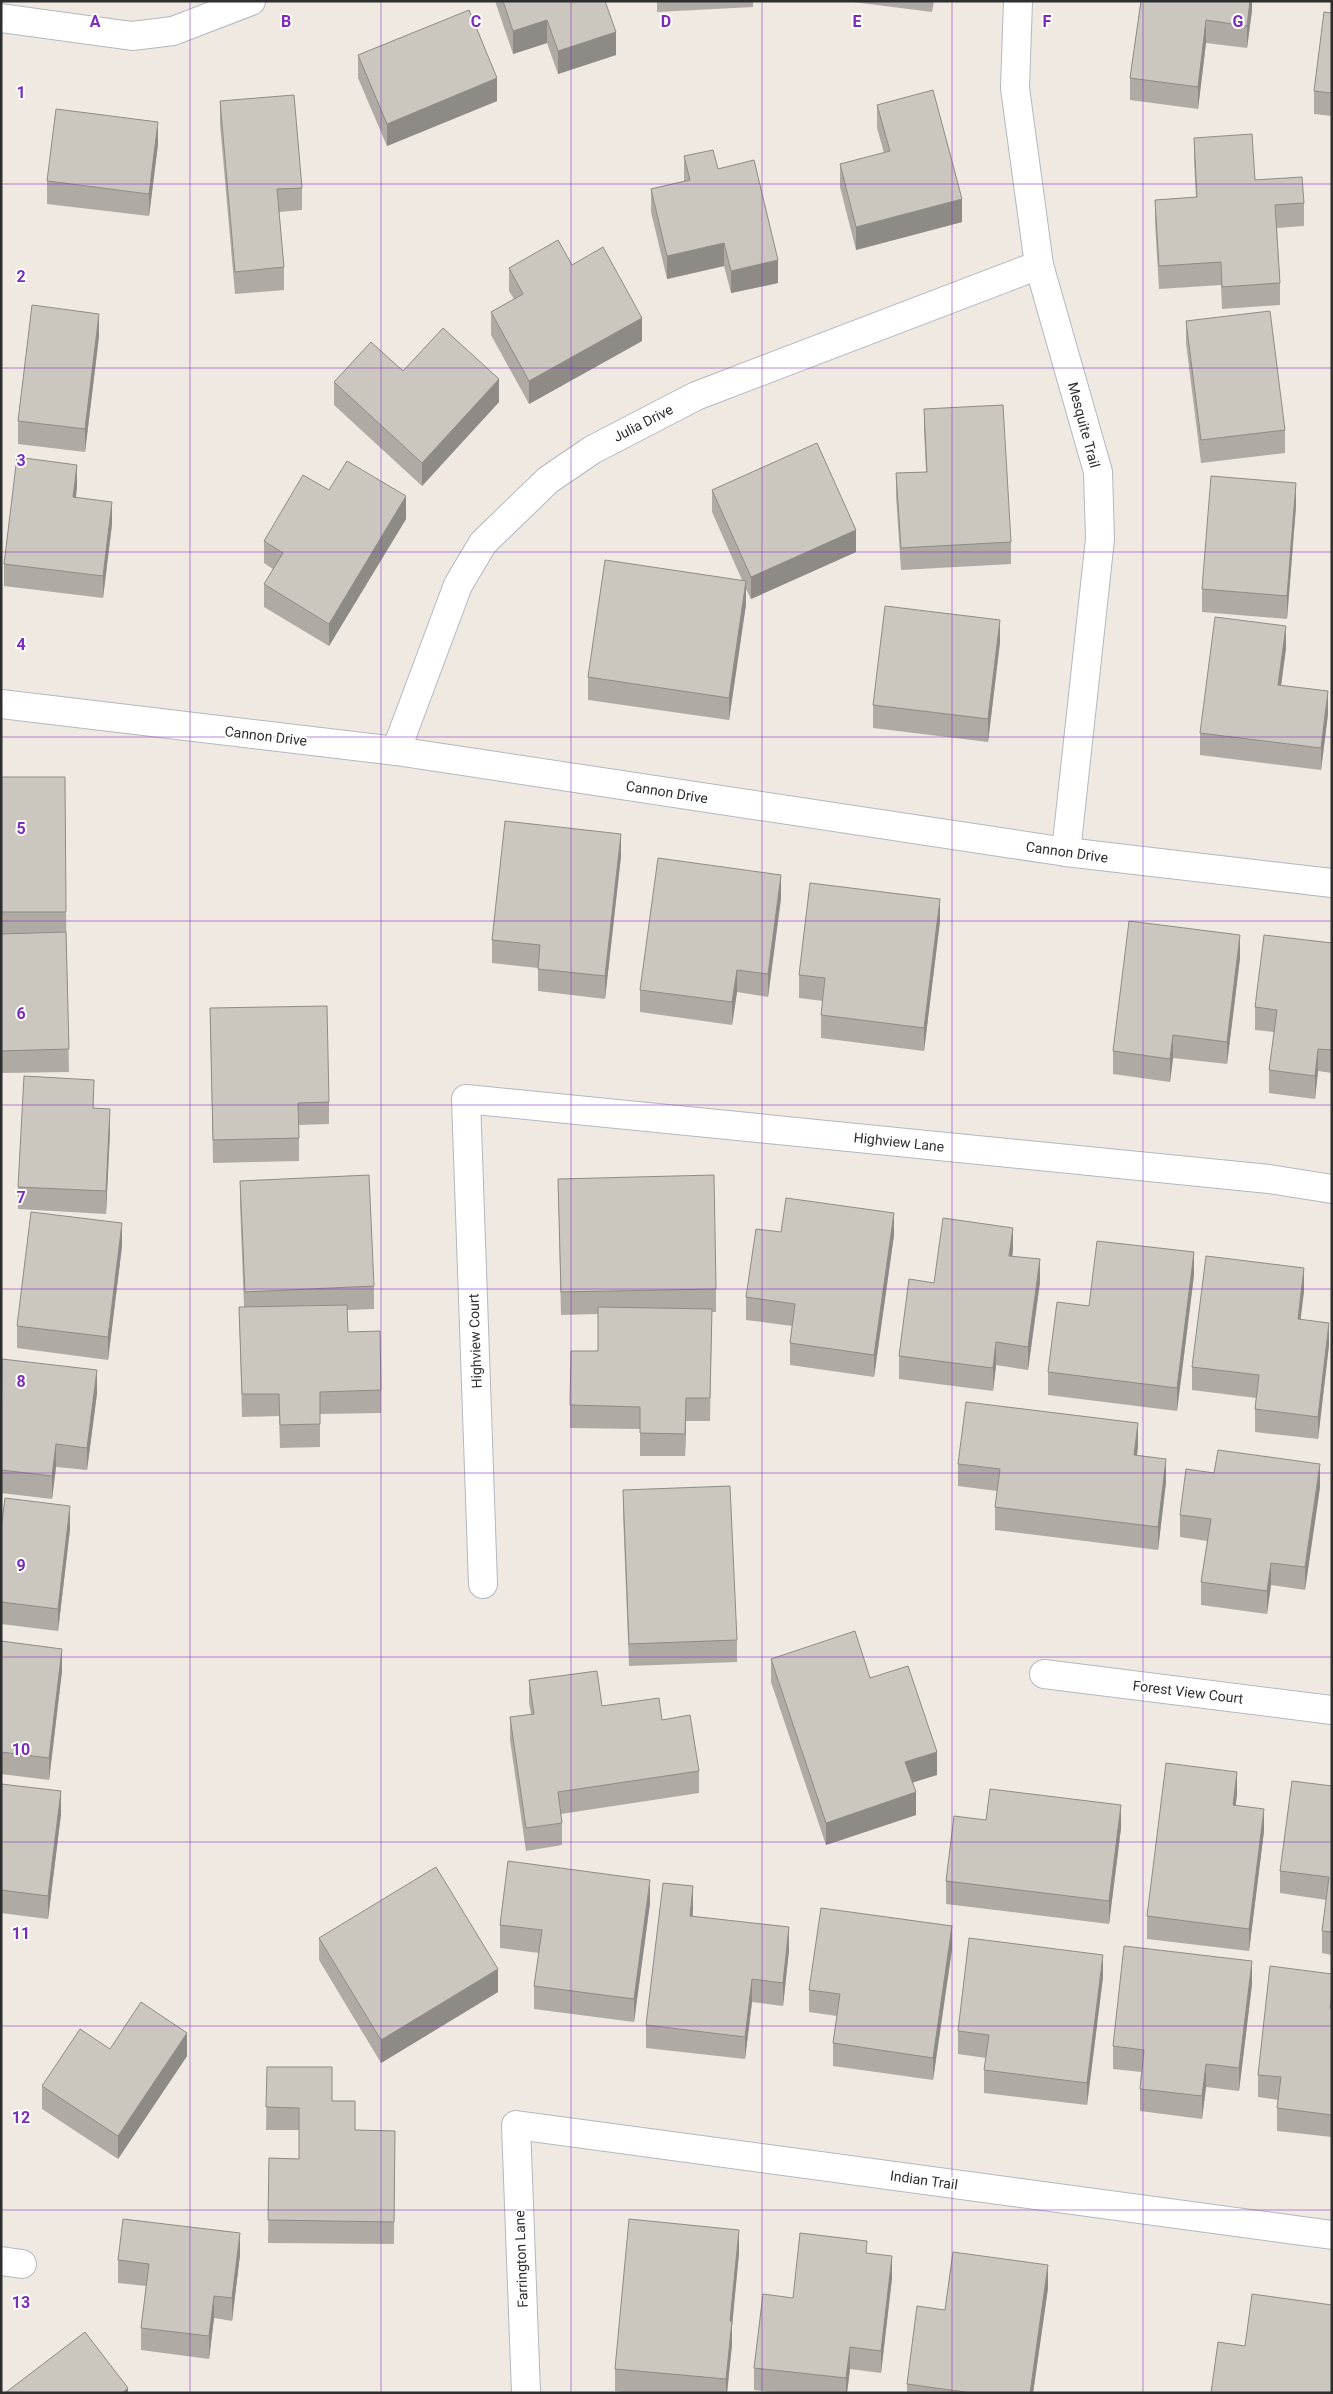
<svg xmlns="http://www.w3.org/2000/svg" width="1333" height="2394" font-family="Roboto,sans-serif">
	<style>
		.lines { fill: none; stroke-linecap: round; stroke-linejoin: round }
		.minor-casing { stroke: #b4b7c1; stroke-width: 30 }
		.tertiary-casing { stroke: #b4b7c1; stroke-width: 30 }
		.minor { stroke: #fff; stroke-width: 28 }
		.tertiary { stroke: #fff; stroke-width: 28 }
		.wall { fill: #afaba4 }
		.shaded-wall { fill: #8e8b86 }
		.building { fill: #cbc7bf; stroke: #8e8b86 }
		.grid { fill: none; stroke: #7b2cbf; stroke-width: 1; stroke-opacity: 0.55 }
		.labels { text-anchor: middle; dominant-baseline: central; stroke-width: 4; stroke-linejoin: round; paint-order: stroke }
		.street-label { font-size: 14px; fill: #2e2e2e; stroke: #fff }
		.grid-label { font-size: 16px; text-anchor: middle; font-weight: bold; fill: #7b2cbf; stroke: #fff; stroke-width: 4; stroke-linejoin: round; paint-order: stroke }
	</style>
	<rect width="100%" height="100%" fill="#efe9e1"/>
	<g class="lines">
		<defs>
			<g id="minor">
				<polyline points="1018,1 1015,88 1039,265 1098,472 1100,539 1066,852"/>
				<polyline points="1,18 132,36 173,31 251,1"/>
				<polyline points="396,751 458,585 483,543 548,480 592,450 696,396 1039,265"/>
				<polyline points="483,1584 466,1099 1269,1179 1332,1189"/>
				<polyline points="1044,1674 1332,1710"/>
				<polyline points="1,2261 22,2264"/>
				<polyline points="526,2393 516,2125 1332,2235"/>
			</g>
			<polyline id="tertiary" points="1,704 396,751 1066,852 1332,883"/>
		</defs>
		<use href="#minor" class="minor-casing"/>
		<use href="#tertiary" class="tertiary-casing"/>
		<use href="#minor" class="minor"/>
		<use href="#tertiary" class="tertiary"/>
	</g>
	<g class="wall">
		<polygon points="495,1 605,1 616,55 558,74 547,43 513,54"/>
		<polygon points="657,1 753,1 753,7 657,12"/>
		<polygon points="845,1 934,1 932,12"/>
		<polygon points="1141,1 1252,1 1252,10 1247,48 1206,43 1198,109 1130,100 1130,78"/>
		<polygon points="1332,13 1332,116 1314,114 1314,91"/>
		<polygon points="358,55 497,101 387,146 358,78"/>
		<polygon points="220,101 302,188 302,210 279,212 284,267 284,290 235,294 220,124"/>
		<polygon points="877,105 962,222 856,250 840,187 840,164 884,153 877,128"/>
		<polygon points="1194,138 1255,180 1304,203 1304,226 1277,228 1280,283 1280,305 1222,309 1221,285 1159,289 1155,223 1155,200 1196,197 1194,161"/>
		<polygon points="158,144 149,216 47,204 47,181"/>
		<polygon points="684,156 718,169 778,283 731,293 724,266 667,279 651,212 651,189 684,181"/>
		<polygon points="572,265 642,341 529,404 491,335 491,312 514,299 509,291 509,268"/>
		<polygon points="1186,321 1285,430 1285,453 1201,463 1186,343"/>
		<polygon points="99,336 85,452 18,444 18,421"/>
		<polygon points="403,371 499,402 422,486 334,405 334,382"/>
		<polygon points="924,409 1011,542 1011,564 901,570 896,496 896,473 926,472 924,431"/>
		<polygon points="77,487 76,497 112,524 103,598 4,586 4,564"/>
		<polygon points="329,490 406,519 329,646 264,607 264,584 273,569 264,563 264,541"/>
		<polygon points="712,490 856,552 751,599 746,589 746,604 729,720 588,700 588,677 742,580 712,512"/>
		<polygon points="1296,506 1287,619 1202,612 1202,589"/>
		<polygon points="1000,642 988,742 873,728 873,705"/>
		<polygon points="1286,648 1281,686 1328,714 1321,770 1200,755 1200,733"/>
		<polygon points="1,777 66,912 69,1072 1,1073"/>
		<polygon points="621,856 605,999 538,991 538,968 492,963 492,940"/>
		<polygon points="781,898 768,997 737,992 732,1025 640,1012 640,990"/>
		<polygon points="940,921 924,1051 821,1038 821,1015 823,1001 799,998 799,975"/>
		<polygon points="1332,943 1332,1073 1318,1071 1315,1099 1269,1093 1269,1070 1274,1032 1255,1030 1255,1007"/>
		<polygon points="1240,958 1227,1064 1173,1058 1170,1082 1113,1074 1113,1051"/>
		<polygon points="210,1008 329,1102 329,1124 299,1125 299,1161 213,1163"/>
		<polygon points="94,1108 110,1132 106,1214 18,1209 18,1187"/>
		<polygon points="558,1179 716,1289 716,1312 712,1312 710,1421 686,1421 685,1456 640,1456 640,1429 570,1428 570,1405 598,1351 598,1314 561,1315"/>
		<polygon points="240,1181 374,1286 374,1309 347,1310 348,1332 381,1390 381,1413 320,1414 320,1447 280,1448 279,1416 242,1417 239,1307 244,1307 240,1203"/>
		<polygon points="781,1232 894,1235 874,1377 790,1365 790,1343 792,1326 746,1320 746,1297"/>
		<polygon points="122,1246 108,1360 17,1348 17,1326"/>
		<polygon points="1013,1250 1012,1256 1040,1282 1028,1370 996,1365 993,1391 899,1379 899,1356 934,1283"/>
		<polygon points="1194,1275 1177,1411 1048,1395 1048,1372 1089,1306"/>
		<polygon points="1304,1291 1300,1319 1329,1345 1318,1439 1255,1432 1255,1409 1256,1398 1192,1390 1192,1367"/>
		<polygon points="1,1362 97,1393 87,1470 56,1467 52,1499 1,1493"/>
		<polygon points="1138,1446 1137,1456 1166,1482 1158,1550 995,1530 995,1507 997,1491 958,1486 958,1464"/>
		<polygon points="1320,1487 1305,1590 1271,1585 1267,1614 1201,1605 1201,1582 1207,1541 1180,1537 1180,1515"/>
		<polygon points="623,1490 737,1640 737,1662 629,1666 623,1513"/>
		<polygon points="70,1529 58,1631 1,1624 1,1530"/>
		<polygon points="1,1641 62,1671 49,1780 1,1774"/>
		<polygon points="771,1659 870,1678 937,1775 912,1782 916,1815 826,1845 771,1682"/>
		<polygon points="529,1680 602,1706 662,1720 699,1771 699,1793 561,1814 562,1823 562,1845 526,1851 510,1740 510,1717 531,1714 529,1703"/>
		<polygon points="1,1784 61,1814 48,1919 1,1913"/>
		<polygon points="1332,1786 1332,1955 1322,1953 1322,1931 1326,1900 1280,1893 1280,1871"/>
		<polygon points="1237,1795 1235,1805 1264,1831 1249,1951 1147,1939 1147,1916"/>
		<polygon points="1121,1828 1109,1924 946,1904 946,1881"/>
		<polygon points="650,1903 634,2022 534,2009 534,1986 539,1953 500,1948 500,1925"/>
		<polygon points="693,1909 693,1916 789,1950 783,2006 752,2002 745,2059 646,2048 646,2025"/>
		<polygon points="319,1938 498,1992 381,2063 319,1960"/>
		<polygon points="952,1949 933,2080 833,2066 833,2043 837,2016 809,2012 809,1990"/>
		<polygon points="1332,1974 1332,2137 1277,2131 1277,2108 1278,2100 1258,2097 1258,2075"/>
		<polygon points="1103,1977 1087,2105 984,2093 984,2070 986,2058 958,2054 958,2031"/>
		<polygon points="1252,1984 1239,2091 1206,2087 1202,2119 1140,2111 1140,2089 1141,2072 1113,2069 1113,2046"/>
		<polygon points="110,2049 187,2056 118,2159 42,2109 42,2086"/>
		<polygon points="267,2067 332,2067 332,2101 355,2130 395,2131 394,2244 268,2243 269,2158 299,2159 299,2130 266,2130"/>
		<polygon points="739,2253 732,2326 732,2344 727,2393 630,2393 615,2391 615,2369"/>
		<polygon points="867,2253 892,2278 881,2373 850,2369 847,2393 777,2393 754,2390 754,2368 793,2298"/>
		<polygon points="240,2255 232,2321 214,2318 209,2359 141,2350 141,2328 146,2286 118,2283 118,2260"/>
		<polygon points="1048,2288 1033,2393 907,2393 907,2384 945,2310"/>
	</g>
	<g class="shaded-wall">
		<polygon points="1250,1 1252,1 1252,10 1247,48 1247,26"/>
		<polygon points="547,20 547,43 513,54 513,31"/>
		<polygon points="1206,20 1206,43 1198,109 1198,87"/>
		<polygon points="616,32 616,55 558,74 558,51"/>
		<polygon points="497,78 497,101 387,146 387,124"/>
		<polygon points="158,122 158,144 149,216 149,194"/>
		<polygon points="962,199 962,222 856,250 856,227"/>
		<polygon points="724,243 724,266 667,279 667,256"/>
		<polygon points="778,260 778,283 731,293 731,271"/>
		<polygon points="99,314 99,336 85,452 85,429"/>
		<polygon points="642,318 642,341 529,404 529,381"/>
		<polygon points="499,379 499,402 422,486 422,463"/>
		<polygon points="77,465 77,487 73,520 73,497"/>
		<polygon points="1296,483 1296,506 1287,619 1287,596"/>
		<polygon points="406,496 406,519 329,646 329,624"/>
		<polygon points="112,502 112,524 103,598 103,576"/>
		<polygon points="856,530 856,552 751,599 751,577"/>
		<polygon points="746,581 746,604 729,720 729,698"/>
		<polygon points="1000,620 1000,642 988,742 988,719"/>
		<polygon points="1286,626 1286,648 1278,708 1278,685"/>
		<polygon points="1328,691 1328,714 1321,770 1321,748"/>
		<polygon points="621,834 621,856 605,999 605,976"/>
		<polygon points="781,875 781,898 768,997 768,974"/>
		<polygon points="940,899 940,921 924,1051 924,1028"/>
		<polygon points="1240,935 1240,958 1227,1064 1227,1042"/>
		<polygon points="737,970 737,992 732,1025 732,1002"/>
		<polygon points="1173,1035 1173,1058 1170,1082 1170,1059"/>
		<polygon points="1318,1049 1318,1071 1315,1099 1315,1076"/>
		<polygon points="110,1109 110,1132 106,1214 106,1191"/>
		<polygon points="894,1213 894,1235 874,1377 874,1355"/>
		<polygon points="122,1223 122,1246 108,1360 108,1337"/>
		<polygon points="1013,1228 1013,1250 1009,1278 1009,1256"/>
		<polygon points="1194,1252 1194,1275 1177,1411 1177,1388"/>
		<polygon points="1040,1259 1040,1282 1028,1370 1028,1347"/>
		<polygon points="1304,1268 1304,1291 1298,1341 1298,1319"/>
		<polygon points="1329,1323 1329,1345 1318,1439 1318,1417"/>
		<polygon points="996,1342 996,1365 993,1391 993,1368"/>
		<polygon points="97,1370 97,1393 87,1470 87,1448"/>
		<polygon points="686,1398 686,1421 685,1456 685,1434"/>
		<polygon points="1138,1423 1138,1446 1134,1478 1134,1455"/>
		<polygon points="56,1444 56,1467 52,1499 52,1476"/>
		<polygon points="1166,1459 1166,1482 1158,1550 1158,1527"/>
		<polygon points="1320,1464 1320,1487 1305,1590 1305,1567"/>
		<polygon points="70,1506 70,1529 58,1631 58,1609"/>
		<polygon points="1271,1563 1271,1585 1267,1614 1267,1591"/>
		<polygon points="62,1649 62,1671 49,1780 49,1758"/>
		<polygon points="937,1752 937,1775 905,1785 905,1762"/>
		<polygon points="1237,1772 1237,1795 1233,1828 1233,1805"/>
		<polygon points="61,1791 61,1814 48,1919 48,1896"/>
		<polygon points="916,1792 916,1815 826,1845 826,1823"/>
		<polygon points="1121,1805 1121,1828 1109,1924 1109,1901"/>
		<polygon points="1264,1809 1264,1831 1249,1951 1249,1929"/>
		<polygon points="650,1880 650,1903 634,2022 634,1999"/>
		<polygon points="693,1886 693,1909 690,1938 690,1916"/>
		<polygon points="952,1926 952,1949 933,2080 933,2058"/>
		<polygon points="789,1927 789,1950 783,2006 783,1983"/>
		<polygon points="1103,1955 1103,1977 1087,2105 1087,2083"/>
		<polygon points="1252,1961 1252,1984 1239,2091 1239,2068"/>
		<polygon points="498,1969 498,1992 381,2063 381,2040"/>
		<polygon points="752,1979 752,2002 745,2059 745,2037"/>
		<polygon points="1332,1993 1332,2015 1330,2008"/>
		<polygon points="187,2033 187,2056 118,2159 118,2136"/>
		<polygon points="1206,2064 1206,2087 1202,2119 1202,2096"/>
		<polygon points="739,2230 739,2253 732,2326 732,2344 727,2393 726,2393 726,2379 730,2321"/>
		<polygon points="240,2233 240,2255 232,2321 232,2298"/>
		<polygon points="892,2256 892,2278 881,2373 881,2351"/>
		<polygon points="1048,2265 1048,2288 1033,2393 1030,2393"/>
		<polygon points="214,2296 214,2318 209,2359 209,2336"/>
		<polygon points="850,2347 850,2369 847,2393 846,2393 846,2378"/>
		<polygon points="128,2388 128,2393 122,2393"/>
	</g>
	<g class="building">
		<polygon points="503,1 605,1 616,32 558,51 547,20 513,31"/>
		<polygon points="1141,1 1250,1 1247,26 1206,20 1198,87 1130,78"/>
		<polygon points="469,10 497,78 387,124 358,55"/>
		<polygon points="1324,12 1332,13 1332,93 1314,91"/>
		<polygon points="933,90 962,199 856,227 840,164 890,151 877,105"/>
		<polygon points="294,95 302,188 277,189 284,267 235,272 220,101"/>
		<polygon points="56,109 158,122 149,194 47,181"/>
		<polygon points="1252,134 1255,180 1302,177 1304,203 1275,205 1280,283 1222,287 1221,262 1159,266 1155,200 1197,197 1194,138"/>
		<polygon points="713,150 718,169 754,160 778,260 731,271 724,243 667,256 651,189 690,180 684,156"/>
		<polygon points="558,240 572,265 603,247 642,318 529,381 491,312 523,294 509,268"/>
		<polygon points="32,305 99,314 85,429 18,421"/>
		<polygon points="1270,311 1285,430 1201,440 1186,321"/>
		<polygon points="443,328 499,379 422,463 334,382 371,342 403,371"/>
		<polygon points="1003,405 1011,542 901,548 896,473 927,472 924,409"/>
		<polygon points="817,443 856,530 751,577 712,490"/>
		<polygon points="17,457 77,465 73,497 112,502 103,576 4,564"/>
		<polygon points="347,461 406,496 329,624 264,584 283,553 264,541 303,475 329,490"/>
		<polygon points="1211,476 1296,483 1287,596 1202,589"/>
		<polygon points="605,560 746,581 729,698 588,677"/>
		<polygon points="885,606 1000,620 988,719 873,705"/>
		<polygon points="1215,617 1286,626 1278,685 1328,691 1321,748 1200,733"/>
		<polygon points="1,777 65,777 66,912 1,912"/>
		<polygon points="505,821 621,834 605,976 538,969 540,945 492,940"/>
		<polygon points="658,858 781,875 768,974 737,970 732,1002 640,990"/>
		<polygon points="810,883 940,899 924,1028 821,1015 825,978 799,975"/>
		<polygon points="1129,921 1240,935 1227,1042 1173,1035 1170,1059 1113,1051"/>
		<polygon points="66,932 69,1049 1,1051 1,934"/>
		<polygon points="1264,935 1332,943 1332,1050 1318,1049 1315,1076 1269,1070 1277,1010 1255,1007"/>
		<polygon points="327,1006 329,1102 298,1103 299,1138 213,1140 210,1008"/>
		<polygon points="24,1076 94,1080 93,1108 110,1109 106,1191 18,1187"/>
		<polygon points="369,1175 374,1286 245,1292 240,1181"/>
		<polygon points="714,1175 716,1289 561,1292 558,1179"/>
		<polygon points="786,1198 894,1213 874,1355 790,1343 795,1304 746,1297 756,1229 781,1232"/>
		<polygon points="31,1212 122,1223 108,1337 17,1326"/>
		<polygon points="943,1218 1013,1228 1009,1256 1040,1259 1028,1347 996,1342 993,1368 899,1356 909,1279 934,1283"/>
		<polygon points="1097,1241 1194,1252 1177,1388 1048,1372 1057,1302 1089,1306"/>
		<polygon points="1206,1256 1304,1268 1298,1319 1329,1323 1318,1417 1255,1409 1259,1375 1192,1367"/>
		<polygon points="347,1305 348,1332 380,1331 381,1390 320,1392 320,1424 280,1425 279,1394 242,1394 239,1307"/>
		<polygon points="598,1307 712,1309 710,1398 686,1398 685,1434 640,1433 640,1407 570,1405 571,1351 598,1351"/>
		<polygon points="2,1359 97,1370 87,1448 56,1444 52,1476 1,1470"/>
		<polygon points="966,1402 1138,1423 1134,1455 1166,1459 1158,1527 995,1507 1000,1469 958,1464"/>
		<polygon points="1218,1450 1320,1464 1305,1567 1271,1563 1267,1591 1201,1582 1211,1519 1180,1515 1186,1469 1214,1473"/>
		<polygon points="730,1486 737,1640 629,1644 623,1490"/>
		<polygon points="5,1498 70,1506 58,1609 1,1602 1,1530"/>
		<polygon points="855,1631 870,1678 908,1666 937,1752 905,1762 916,1792 826,1823 771,1659"/>
		<polygon points="1,1641 62,1649 49,1758 1,1752"/>
		<polygon points="597,1671 602,1706 659,1698 662,1720 690,1715 699,1771 558,1792 562,1823 526,1828 510,1717 534,1714 529,1680"/>
		<polygon points="1166,1763 1237,1772 1233,1805 1264,1809 1249,1929 1147,1916"/>
		<polygon points="1292,1781 1332,1786 1332,1932 1322,1931 1329,1877 1280,1871"/>
		<polygon points="1,1784 61,1791 48,1896 1,1890"/>
		<polygon points="990,1789 1121,1805 1109,1901 946,1881 954,1816 986,1820"/>
		<polygon points="508,1861 650,1880 634,1999 534,1986 542,1930 500,1925"/>
		<polygon points="436,1867 498,1969 381,2040 319,1938"/>
		<polygon points="663,1883 693,1886 690,1916 789,1927 783,1983 752,1979 745,2037 646,2025"/>
		<polygon points="821,1908 952,1926 933,2058 833,2043 840,1994 809,1990"/>
		<polygon points="969,1938 1103,1955 1087,2083 984,2070 989,2035 958,2031"/>
		<polygon points="1124,1946 1252,1961 1239,2068 1206,2064 1202,2096 1140,2089 1144,2050 1113,2046"/>
		<polygon points="1270,1966 1332,1974 1332,1993 1330,2008 1332,2008 1332,2115 1277,2108 1281,2077 1258,2075"/>
		<polygon points="141,2002 187,2033 118,2136 42,2086 80,2029 110,2049"/>
		<polygon points="267,2067 332,2067 332,2101 355,2101 355,2130 395,2131 394,2222 268,2220 269,2158 299,2159 299,2108 266,2107"/>
		<polygon points="123,2219 240,2233 232,2298 214,2296 209,2336 141,2328 149,2264 118,2260"/>
		<polygon points="629,2219 739,2230 730,2321 732,2321 726,2379 615,2369"/>
		<polygon points="800,2233 867,2241 866,2253 892,2256 881,2351 850,2347 846,2378 754,2368 763,2294 793,2298"/>
		<polygon points="953,2252 1048,2265 1030,2393 972,2393 907,2384 917,2306 945,2310"/>
		<polygon points="1252,2294 1332,2305 1332,2393 1211,2393 1218,2342 1245,2346"/>
		<polygon points="85,2332 128,2388 122,2393 5,2393"/>
	</g>
	<path class="grid" d="M190,1V2393M381,1V2393M571,1V2393M762,1V2393M952,1V2393M1143,1V2393M1,184H1332M1,368H1332M1,552H1332M1,737H1332M1,921H1332M1,1105H1332M1,1289H1332M1,1473H1332M1,1657H1332M1,1842H1332M1,2026H1332M1,2210H1332"/>
	<g class="labels">
		<g class="street-label">
			<text transform="translate(643 423) rotate(-27)">Julia Drive</text>
			<text transform="translate(1084 425) rotate(75)">Mesquite Trail</text>
			<text transform="translate(266 736) rotate(7)">Cannon Drive</text>
			<text transform="translate(667 792) rotate(9)">Cannon Drive</text>
			<text transform="translate(1067 852) rotate(8)">Cannon Drive</text>
			<text transform="translate(899 1142) rotate(6)">Highview Lane</text>
			<text transform="translate(475 1341) rotate(-92)">Highview Court</text>
			<text transform="translate(1188 1692) rotate(7)">Forest View Court</text>
			<text transform="translate(924 2180) rotate(8)">Indian Trail</text>
			<text transform="translate(521 2259) rotate(-92)">Farrington Lane</text>
		</g>
	</g>
	<g class="grid-label">
		<text x="95" y="27">A</text>
		<text x="286" y="27">B</text>
		<text x="476" y="27">C</text>
		<text x="666" y="27">D</text>
		<text x="857" y="27">E</text>
		<text x="1047" y="27">F</text>
		<text x="1238" y="27">G</text>
		<text x="21" y="98">1</text>
		<text x="21" y="282">2</text>
		<text x="21" y="466">3</text>
		<text x="21" y="650">4</text>
		<text x="21" y="834">5</text>
		<text x="21" y="1019">6</text>
		<text x="21" y="1203">7</text>
		<text x="21" y="1387">8</text>
		<text x="21" y="1571">9</text>
		<text x="21" y="1755">10</text>
		<text x="21" y="1939">11</text>
		<text x="21" y="2123">12</text>
		<text x="21" y="2308">13</text>
	</g>
	<rect width="1333" height="2394" fill="none" stroke="#2e2e2e" stroke-width="5"/>
</svg>
